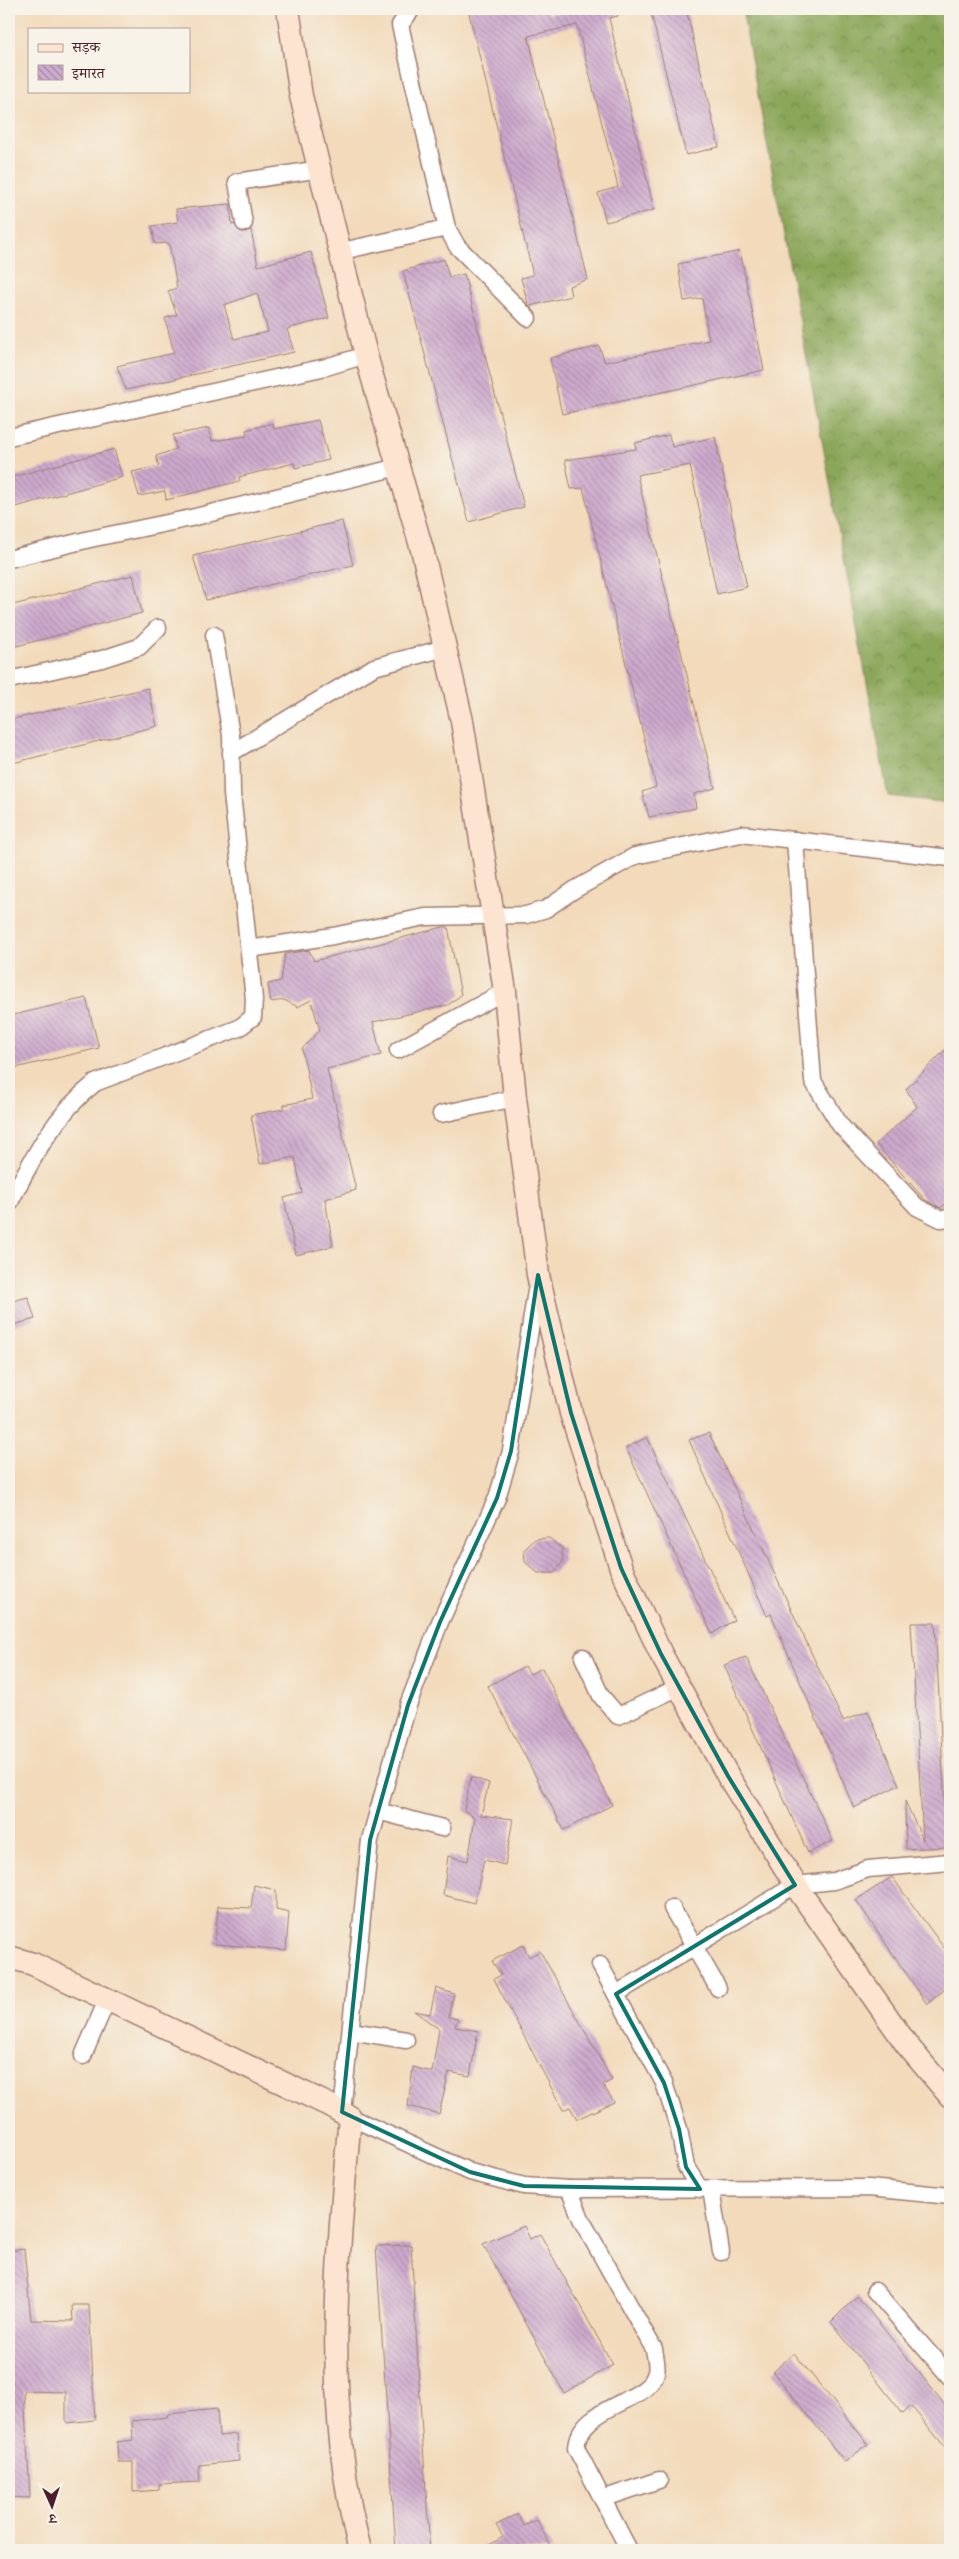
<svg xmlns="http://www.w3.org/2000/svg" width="959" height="2559" font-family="'IM FELL DW Pica','Noto Serif Devanagari',serif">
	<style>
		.forest { fill: url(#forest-crowns); stroke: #6a6242 }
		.building { fill: url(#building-back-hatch); fill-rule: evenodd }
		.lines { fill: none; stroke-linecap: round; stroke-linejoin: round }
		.street-casing { stroke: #9e7c72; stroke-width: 19 }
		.secondary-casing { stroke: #9e7c72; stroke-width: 25 }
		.street { stroke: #fff; stroke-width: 16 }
		.secondary { stroke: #fde4d1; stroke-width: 22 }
		.marked { fill: none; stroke: #0f766e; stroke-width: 4; stroke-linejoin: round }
	</style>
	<defs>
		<pattern id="forest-crowns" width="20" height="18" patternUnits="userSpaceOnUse" patternTransform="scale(1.25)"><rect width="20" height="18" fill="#8aa659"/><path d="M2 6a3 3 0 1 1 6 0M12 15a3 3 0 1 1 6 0" fill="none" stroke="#73874a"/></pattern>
		<pattern id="building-back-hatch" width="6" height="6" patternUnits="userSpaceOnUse" patternTransform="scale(1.25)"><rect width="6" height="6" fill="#cca9cd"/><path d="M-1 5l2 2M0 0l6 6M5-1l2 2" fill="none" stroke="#a889a7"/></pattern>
	</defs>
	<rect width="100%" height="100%" fill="#f7f3e8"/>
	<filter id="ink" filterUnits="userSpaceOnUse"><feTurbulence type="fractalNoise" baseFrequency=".02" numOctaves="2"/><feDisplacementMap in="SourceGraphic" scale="10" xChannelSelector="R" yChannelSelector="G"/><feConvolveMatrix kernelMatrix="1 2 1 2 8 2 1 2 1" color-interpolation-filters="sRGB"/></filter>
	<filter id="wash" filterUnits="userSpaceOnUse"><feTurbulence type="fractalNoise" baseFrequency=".0096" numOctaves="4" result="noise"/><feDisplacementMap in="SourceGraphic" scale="20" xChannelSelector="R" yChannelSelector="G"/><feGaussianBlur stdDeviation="1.12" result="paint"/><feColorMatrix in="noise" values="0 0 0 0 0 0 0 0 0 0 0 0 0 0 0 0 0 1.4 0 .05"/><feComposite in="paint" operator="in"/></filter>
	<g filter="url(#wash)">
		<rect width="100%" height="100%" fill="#f2daba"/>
		<polygon class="forest" points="742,9 950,9 950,803 888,796"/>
		<g id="blocks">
			<g class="building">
				<polygon points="468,9 547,9 548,14 573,9 617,9 618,16 609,18 654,210 606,222 598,193 618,187 577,25 528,36 588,279 569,286 571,296 530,306 528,304 521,278 533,275"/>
				<polygon points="650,9 686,9 719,147 686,155"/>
				<path d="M230,204L232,225L234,224L241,232L251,230L258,266L311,252L329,318L287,329L294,352L126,390L117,366L174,353L165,318L177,315L168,291L177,288L169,243L155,244L152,226L178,222L176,209ZM257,293L268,332L234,339L224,305Z"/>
				<polygon points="740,251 764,370 562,414 550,358 599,346 605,362 709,340 702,298 684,301 678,264"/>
				<polygon points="444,259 449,277 464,274 524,507 469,522 403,271"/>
				<polygon points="318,420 329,460 295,468 294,463 239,477 240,481 166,500 165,491 139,496 132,472 159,466 156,456 176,449 173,435 209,428 212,441 247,436 246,430 273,423 274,429"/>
				<polygon points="669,435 672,447 715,437 747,587 717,594 690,465 637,475 715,788 694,794 696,808 649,817 642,792 656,787 583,488 571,489 565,460 636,449 635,443"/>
				<polygon points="114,449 122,477 9,509 9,478"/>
				<polygon points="342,521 353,565 206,600 193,556"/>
				<polygon points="133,575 142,613 9,648 9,606"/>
				<polygon points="148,688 157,726 9,764 9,720"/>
				<polygon points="443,927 448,927 461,995 448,1005 373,1022 381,1055 327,1069 356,1190 325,1199 333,1246 296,1255 284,1198 302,1193 295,1157 260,1164 251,1115 284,1109 284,1105 312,1099 302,1049 320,1030 311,1000 298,1007 284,1000 271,1002 268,984 281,981 285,954 309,950 314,961"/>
				<polygon points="86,998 99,1048 15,1068 9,1046 9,1016"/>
				<polygon points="950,1045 950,1199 941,1208 925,1200 876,1144 917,1107 906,1089"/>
				<polygon points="28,1297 35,1319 9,1326 9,1302"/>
				<polygon points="709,1433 843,1721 868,1711 899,1785 854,1808 771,1614 767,1616 689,1440"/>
				<polygon points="647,1437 734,1620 712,1634 626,1448"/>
				<polygon points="549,1538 562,1548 563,1562 554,1573 538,1573 525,1562 524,1550 535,1539"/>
				<polygon points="911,1623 935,1623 947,1847 906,1849 905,1801 923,1840"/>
				<polygon points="746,1657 833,1841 808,1853 724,1665"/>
				<polygon points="525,1666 530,1674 542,1668 612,1805 564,1830 488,1686"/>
				<polygon points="471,1777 489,1783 481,1815 513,1819 505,1865 484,1860 474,1903 443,1895 448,1856 468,1861 475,1818 464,1810"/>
				<polygon points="892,1877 950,1956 950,1985 927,2004 856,1900"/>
				<polygon points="254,1885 276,1890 276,1909 289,1912 286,1950 215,1944 218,1906 251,1908"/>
				<polygon points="523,1945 529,1957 540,1951 612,2080 603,2085 614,2102 577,2119 570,2107 563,2110 494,1979 501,1975 492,1961"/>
				<polygon points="436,1988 454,1994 448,2017 458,2019 455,2027 478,2031 470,2076 449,2072 439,2114 408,2106 413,2067 432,2072 439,2029 414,2011 430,2014"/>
				<polygon points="524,2226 530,2239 540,2234 613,2365 564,2393 483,2244"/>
				<polygon points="411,2245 421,2417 430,2550 396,2550 376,2246"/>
				<polygon points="24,2249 31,2320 73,2321 72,2305 89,2305 95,2420 66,2423 66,2392 24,2391 30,2498 9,2497 9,2251"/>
				<polygon points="857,2296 950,2411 950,2453 911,2406 903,2414 831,2322"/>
				<polygon points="794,2353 868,2444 845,2462 773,2372"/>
				<polygon points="217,2409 219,2436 237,2434 239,2461 199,2465 200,2482 159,2484 159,2490 133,2492 133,2462 118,2462 117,2442 133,2440 132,2421 167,2417 168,2414"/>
				<polygon points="518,2514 524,2526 537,2520 553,2550 481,2550 503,2537 496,2525"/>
			</g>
		</g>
	</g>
	<g filter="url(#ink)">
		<use href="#blocks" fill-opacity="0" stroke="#9e7c72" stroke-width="1"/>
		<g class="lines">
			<defs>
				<g id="street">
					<polyline points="412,9 400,25 447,228"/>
					<polyline points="244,223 237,182 320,169"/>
					<polyline points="342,251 447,228 457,246 528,318"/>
					<polyline points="9,437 326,367 366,355"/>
					<polyline points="9,559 90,539 191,518 398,467"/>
					<polyline points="9,680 102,659 139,647 158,628"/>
					<polyline points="231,753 374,667 445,648"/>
					<polyline points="795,840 813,1081 840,1125 917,1207 941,1219 950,1218"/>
					<polyline points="249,949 333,936 425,917 526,915 546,909 574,890 635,856 741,834 950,858"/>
					<polyline points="398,1050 505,991"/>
					<polyline points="441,1114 515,1098"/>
					<path d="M9,1204C32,1159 54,1115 95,1083L239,1028L253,1017L254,999L232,794L231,735L214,635"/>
					<polyline points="583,1657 601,1696 618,1716 679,1687"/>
					<polyline points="378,1811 442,1828"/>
					<polyline points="672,1908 718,1988"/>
					<polyline points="600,1965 664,2083 679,2129 686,2167 700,2189"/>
					<polyline points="616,1994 795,1885 834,1881 868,1869 950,1862"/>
					<polyline points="351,2031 406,2040"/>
					<polyline points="83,2056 107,2000"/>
					<polyline points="342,2112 370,1840 408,1705 440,1622 497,1498 511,1451 537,1284"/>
					<polyline points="350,2117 470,2172 524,2186 569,2189 869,2188 950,2196"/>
					<path d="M569,2189L582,2221L654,2349C655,2357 658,2365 656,2372C650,2404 579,2404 576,2448L629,2550"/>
					<polyline points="711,2189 721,2252"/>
					<polyline points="875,2291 950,2377"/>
					<polyline points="602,2499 659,2480"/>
				</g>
				<g id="secondary">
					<polyline points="288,9 301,96 366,355 423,553 462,721 505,991 515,1098 538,1275 571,1413 621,1568 661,1654 728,1776 802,1895 907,2045 950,2096"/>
					<path d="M9,1957L33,1964L329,2105L350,2117C337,2260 323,2410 360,2550"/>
				</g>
			</defs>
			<use href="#street" class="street-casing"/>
			<use href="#secondary" class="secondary-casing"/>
			<use href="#street" class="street"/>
			<use href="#secondary" class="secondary"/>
		</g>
	</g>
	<path class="marked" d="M538,1275L571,1413L621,1568L661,1654L728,1776L795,1885L616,1994L664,2083L679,2129L686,2167L700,2189L524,2186L470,2172L342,2112L370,1840L408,1705L440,1622L497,1498L511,1451Z"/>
	<rect width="959" height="2559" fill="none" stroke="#f7f3e8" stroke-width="30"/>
	<rect x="28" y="28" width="162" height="65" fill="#f7f3e8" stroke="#b29e9c"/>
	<rect x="38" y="44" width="25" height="8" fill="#fde4d1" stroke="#b29e9c"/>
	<text x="72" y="52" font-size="15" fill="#4a1f2b">सड़क</text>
	<rect x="38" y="65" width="25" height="15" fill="url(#building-back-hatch)" stroke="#b29e9c"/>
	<text x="72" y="78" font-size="15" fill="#4a1f2b">इमारत</text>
	<g transform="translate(52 2506) rotate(177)" stroke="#f7f3e8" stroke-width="4" paint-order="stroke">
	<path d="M0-4L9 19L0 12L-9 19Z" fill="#4a1f2b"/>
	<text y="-8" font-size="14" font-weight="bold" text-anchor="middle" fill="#4a1f2b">उ</text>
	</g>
</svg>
